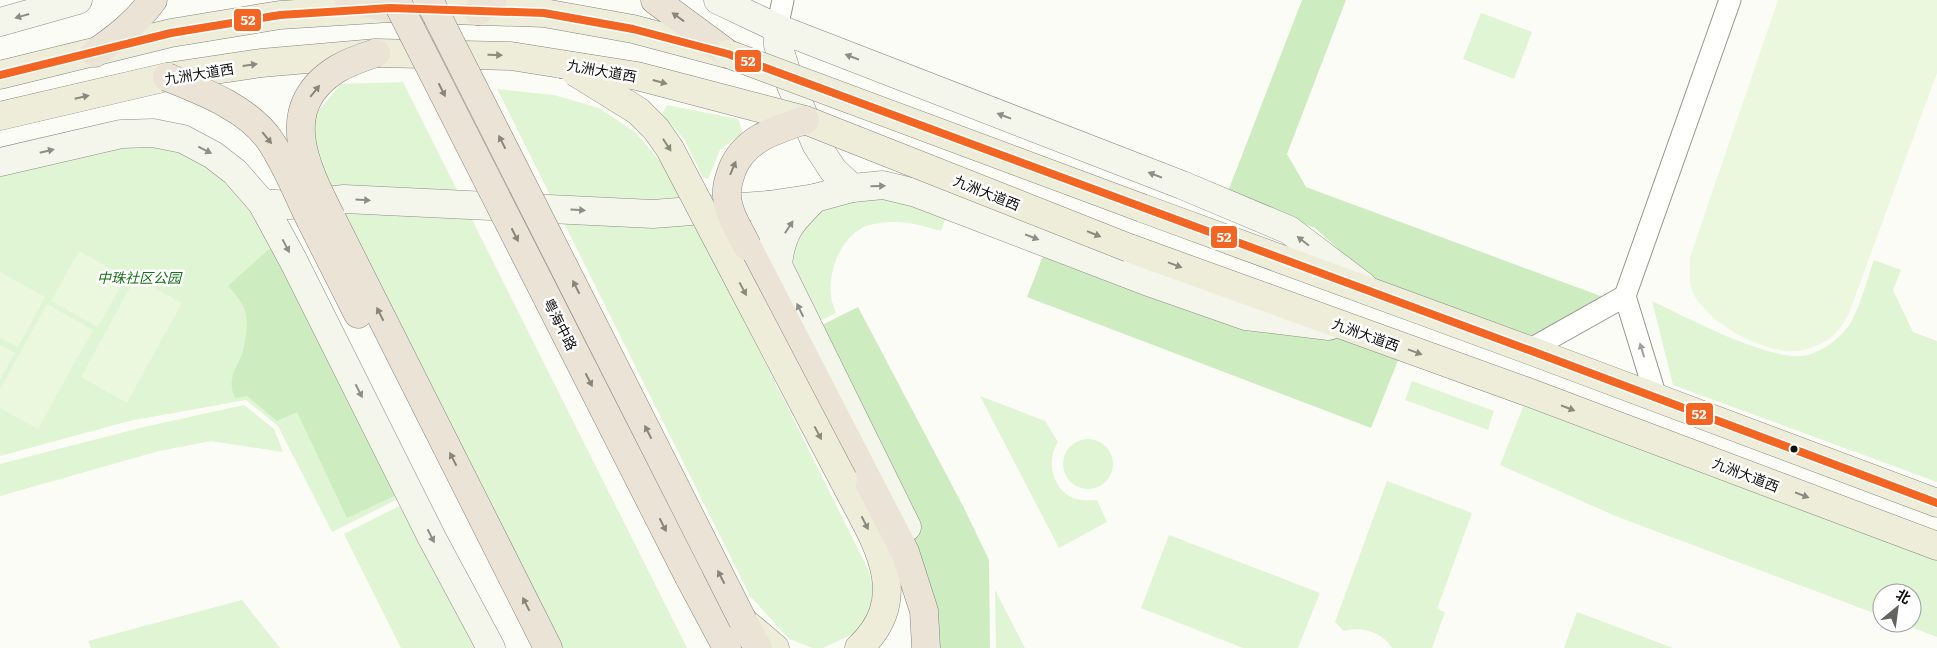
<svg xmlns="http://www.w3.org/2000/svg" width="1937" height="648" font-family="Literata,'Noto Sans SC',serif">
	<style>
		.green { fill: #dff5d3 }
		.forest { fill: #cdedc0 }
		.pitch { fill: #ebf8de }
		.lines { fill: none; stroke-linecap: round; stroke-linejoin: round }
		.street-casing { stroke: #969694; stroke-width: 23 }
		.secondary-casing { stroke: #8d8d8a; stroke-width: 29 }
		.primary-casing { stroke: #848481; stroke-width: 29 }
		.highway-casing { stroke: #848481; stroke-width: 29 }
		.street { stroke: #fffffe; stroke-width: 21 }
		.secondary { stroke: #f4f6eb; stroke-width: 28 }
		.primary { stroke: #eeedda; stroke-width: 28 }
		.highway { stroke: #ebe4d6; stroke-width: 28 }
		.primary-bridge-casing { stroke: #848481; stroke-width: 29; stroke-linecap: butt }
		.highway-bridge-casing { stroke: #848481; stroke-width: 29; stroke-linecap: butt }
		.primary-bridge { stroke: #eeedda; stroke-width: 28 }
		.highway-bridge { stroke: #ebe4d6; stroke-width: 28 }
		.bus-1-casing { stroke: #fff; stroke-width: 11 }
		.bus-1 { stroke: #f26522; stroke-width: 8 }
		.oneway { fill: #8d8e88 }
		.oneway2 { fill: #88857d }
		.oneway3 { fill: #8a8a7f }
		.oneway4 { fill: #9f9f9f }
		.bus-dot { fill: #101010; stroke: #fff; stroke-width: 2 }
		.labels { text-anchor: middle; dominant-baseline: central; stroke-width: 5; stroke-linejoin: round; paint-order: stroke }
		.street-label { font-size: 14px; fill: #101010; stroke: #fff }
		.park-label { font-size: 14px; font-style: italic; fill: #177018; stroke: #fff }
		.line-badge { stroke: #fff; stroke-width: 2 }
		.badge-label { font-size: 14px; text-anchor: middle; font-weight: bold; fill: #fff }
	</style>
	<rect width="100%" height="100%" fill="#fcfcf6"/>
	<g class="green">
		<polygon points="1481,13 1532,32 1514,79 1463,59"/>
		<polygon points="403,82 687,648 559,648 321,173 311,120 341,84"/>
		<polygon points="497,89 554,95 599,108 635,132 671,174 868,569 878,606 857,632 823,648 813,648 789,639 750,596"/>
		<polygon points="667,105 738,119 743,133 720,150 708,179 703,177 684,139 662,114"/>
		<polygon points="153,135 234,173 408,494 332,532 278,426 246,400 129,421 0,456 0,165"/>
		<path d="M877,197L911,204L946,217L941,231C927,227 911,222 896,222C886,222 871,223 862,228C841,239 828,271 831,294C831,301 834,307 836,313L820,321L790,262L797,235L815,214L838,203Z"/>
		<path d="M1874,260L1901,270L1893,290L1913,332L1937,341V482L1673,385L1652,301C1686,317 1773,364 1808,355C1825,350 1840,338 1850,324C1859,310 1868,277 1874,260Z"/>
		<polygon points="1412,381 1494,411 1488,430 1405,400"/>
		<path d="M980,396L1045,421L1058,442C1045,461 1053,492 1076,499C1083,501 1090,500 1097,500L1107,522L1059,548Z"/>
		<polygon points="1525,402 1937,559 1937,637 1900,623 1912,623 1912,593 1882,593 1882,616 1618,517 1500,465"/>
		<polygon points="244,405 274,429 283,452 211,441 159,451 0,496 0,464 144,427"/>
		<circle cx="1088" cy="464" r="25"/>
		<path d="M1387,481L1472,513L1437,609L1445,612L1432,648H1392C1382,632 1362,626 1344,631L1335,622Z"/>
		<polygon points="405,503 482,648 401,648 344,534"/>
		<polygon points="1169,535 1320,593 1298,648 1243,648 1141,608"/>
		<polygon points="995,590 1025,648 996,648"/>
		<polygon points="242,600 280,648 91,648 88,641"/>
		<polygon points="1577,612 1673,648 1564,648"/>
	</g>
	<g class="forest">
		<polygon points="1302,0 1346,0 1287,154 1306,187 1606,298 1525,338 1375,282 1315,228 1227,194"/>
		<path d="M278,246L403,492L347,518L297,412L277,421L247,396L235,398C226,377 237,370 243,351C246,339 249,319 244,308C240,300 234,292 228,286L268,250Z"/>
		<polygon points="1045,251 1351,335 1401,353 1371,428 1027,297"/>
		<polygon points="858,307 964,508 989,560 990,648 926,648 812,330"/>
	</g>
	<g class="pitch">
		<path d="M1778,0H1937V73L1848,316C1843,323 1838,332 1831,338C1825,342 1814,347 1807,349C1773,361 1702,322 1691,288C1689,279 1690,267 1690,257Z"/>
		<polygon points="79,251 126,277 98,327 51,301"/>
		<polygon points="0,272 45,297 18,347 0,338"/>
		<polygon points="135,278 182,303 127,403 81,377"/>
		<polygon points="47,304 93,330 38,429 0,408 0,389"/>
		<polygon points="0,345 15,353 0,380"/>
	</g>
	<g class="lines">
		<defs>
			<g id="street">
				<polyline points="777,28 783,0"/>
				<polyline points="1625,296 1730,0"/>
				<polyline points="1529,350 1625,296 1656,397"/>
			</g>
			<g id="secondary">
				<polyline points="718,0 777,28 1182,185 1289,230 1363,286"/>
				<polyline points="0,22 78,0"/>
				<polyline points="777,28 778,45 790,83 816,144 833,170 852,188"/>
				<polyline points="0,162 121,134 153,133 183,139 213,155 235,172 262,203 294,262 432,538 491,648"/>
				<polyline points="262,203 289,205 344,199 653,214 769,205 815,198 852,188 883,185 916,193 1146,281 1246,316 1329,326"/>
				<path d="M769,205C763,218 765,229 767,243L907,527"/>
				<path d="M778,264C782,230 792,221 815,198"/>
			</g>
			<g id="primary">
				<polyline points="0,75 171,33 280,15 390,8 544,13 633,29 727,54"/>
				<polyline points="0,116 167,77 261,63 376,53 511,56 561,64"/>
				<polyline points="1142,208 1529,350 1937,503"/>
				<polyline points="1129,248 1525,391 1937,546"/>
				<path d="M843,479C871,535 917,594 859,648"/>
				<polyline points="743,621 775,648"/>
			</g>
			<g id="highway">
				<polyline points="349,0 390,8"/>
				<polyline points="655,0 728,54"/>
				<polyline points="478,11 492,0"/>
				<path d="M95,53C119,36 136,23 153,0"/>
				<polyline points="331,217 548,648"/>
				<polyline points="311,221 358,314"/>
				<polyline points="747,246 905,552 924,611 926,648"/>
				<polyline points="689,577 727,648"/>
				<polyline points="743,621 758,648"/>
			</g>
		</defs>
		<use href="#street" class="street-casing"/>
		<use href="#secondary" class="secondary-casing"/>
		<use href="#primary" class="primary-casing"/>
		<use href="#highway" class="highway-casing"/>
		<use href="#street" class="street"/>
		<use href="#secondary" class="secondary"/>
		<use href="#primary" class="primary"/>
		<use href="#highway" class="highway"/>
		<defs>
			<g id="primary-bridge">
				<polyline points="728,54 1142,208"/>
				<polyline points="561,64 637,76 805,120 1129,248"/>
				<polyline points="575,72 638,111 656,129 670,149 843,479"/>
			</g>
			<g id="highway-bridge">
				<polyline points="396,0 689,577"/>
				<polyline points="429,0 743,621"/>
				<path d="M167,77C202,91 250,109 271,142C287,166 298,195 311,221"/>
				<path d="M331,217C306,167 275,108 337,69C349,62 363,57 376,53"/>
				<path d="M747,246C740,231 728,214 727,196C726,187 729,179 732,170C744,139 775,130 805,120"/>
			</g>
		</defs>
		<use href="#primary-bridge" class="primary-bridge-casing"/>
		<use href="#highway-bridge" class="highway-bridge-casing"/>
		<use href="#primary-bridge" class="primary-bridge"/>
		<use href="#highway-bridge" class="highway-bridge"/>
		<defs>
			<polyline id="bus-1" points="0,75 171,33 280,15 390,8 544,13 633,29 728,54 1529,350 1937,503"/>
		</defs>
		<use href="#bus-1" class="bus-1-casing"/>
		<use href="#bus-1" class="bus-1"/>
	</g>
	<defs><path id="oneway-solid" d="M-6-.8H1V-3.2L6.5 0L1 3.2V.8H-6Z" transform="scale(1.25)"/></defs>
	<g class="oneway">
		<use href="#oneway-solid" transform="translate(22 16) rotate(164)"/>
		<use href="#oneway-solid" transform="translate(852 57) rotate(-159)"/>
		<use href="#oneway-solid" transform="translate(1004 116) rotate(-159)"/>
		<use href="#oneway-solid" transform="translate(205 150) rotate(27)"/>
		<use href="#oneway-solid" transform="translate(47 151) rotate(-13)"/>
		<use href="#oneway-solid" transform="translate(1155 175) rotate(-159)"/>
		<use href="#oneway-solid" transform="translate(878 186) rotate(-1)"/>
		<use href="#oneway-solid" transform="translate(363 200) rotate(3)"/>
		<use href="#oneway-solid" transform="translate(578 210) rotate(3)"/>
		<use href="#oneway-solid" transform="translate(789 227) rotate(-57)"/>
		<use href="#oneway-solid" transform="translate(1032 237) rotate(21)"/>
		<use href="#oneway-solid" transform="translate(1303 241) rotate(-143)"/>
		<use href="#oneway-solid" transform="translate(286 246) rotate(62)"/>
		<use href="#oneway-solid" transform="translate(800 310) rotate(-116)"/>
		<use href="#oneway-solid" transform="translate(359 391) rotate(63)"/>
		<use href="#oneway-solid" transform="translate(431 536) rotate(63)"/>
	</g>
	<g class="oneway2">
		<use href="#oneway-solid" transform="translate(678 17) rotate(-144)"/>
		<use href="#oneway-solid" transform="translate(442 90) rotate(63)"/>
		<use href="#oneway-solid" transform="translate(315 91) rotate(-51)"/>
		<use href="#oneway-solid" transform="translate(267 138) rotate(51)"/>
		<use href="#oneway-solid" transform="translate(502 142) rotate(-117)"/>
		<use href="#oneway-solid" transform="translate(733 168) rotate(-67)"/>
		<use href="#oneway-solid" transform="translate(515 235) rotate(63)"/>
		<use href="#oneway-solid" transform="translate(576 287) rotate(-117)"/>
		<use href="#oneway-solid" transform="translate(380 314) rotate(-117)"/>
		<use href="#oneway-solid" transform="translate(589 380) rotate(63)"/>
		<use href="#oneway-solid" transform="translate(648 432) rotate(-117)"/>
		<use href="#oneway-solid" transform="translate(453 459) rotate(-117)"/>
		<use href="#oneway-solid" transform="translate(663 525) rotate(63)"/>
		<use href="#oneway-solid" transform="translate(721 577) rotate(-117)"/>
		<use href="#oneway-solid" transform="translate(526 604) rotate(-117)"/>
	</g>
	<g class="oneway3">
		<use href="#oneway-solid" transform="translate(495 55) rotate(1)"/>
		<use href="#oneway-solid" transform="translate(250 65) rotate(-8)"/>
		<use href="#oneway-solid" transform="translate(660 82) rotate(15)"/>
		<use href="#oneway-solid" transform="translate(82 97) rotate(-13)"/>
		<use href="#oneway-solid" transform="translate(667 145) rotate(57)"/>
		<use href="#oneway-solid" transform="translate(1094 234) rotate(22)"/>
		<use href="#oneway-solid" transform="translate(1175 265) rotate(20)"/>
		<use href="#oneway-solid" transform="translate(743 289) rotate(62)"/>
		<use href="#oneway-solid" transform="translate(1415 352) rotate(20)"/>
		<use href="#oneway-solid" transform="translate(1568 408) rotate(21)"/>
		<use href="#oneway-solid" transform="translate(818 433) rotate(62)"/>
		<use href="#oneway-solid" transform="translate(1802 495) rotate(21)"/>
		<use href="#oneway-solid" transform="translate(865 523) rotate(63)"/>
	</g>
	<use class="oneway4" href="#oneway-solid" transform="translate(1642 350) rotate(-107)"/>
	<circle class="bus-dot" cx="1794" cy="449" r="4.5"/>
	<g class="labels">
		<g class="street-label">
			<text transform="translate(602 70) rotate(10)">九洲大道西</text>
			<text transform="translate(199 73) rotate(-9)">九洲大道西</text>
			<text transform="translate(987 192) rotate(22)">九洲大道西</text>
			<text transform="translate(561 324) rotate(63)">粤海中路</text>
			<text transform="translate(1366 334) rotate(20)">九洲大道西</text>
			<text transform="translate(1746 474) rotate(21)">九洲大道西</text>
		</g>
		<g class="park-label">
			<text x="139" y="277">中珠社区公园</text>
		</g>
	</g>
	<g class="line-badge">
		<rect x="233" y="8" width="29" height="24" rx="5" fill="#f26522"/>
		<rect x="734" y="49" width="28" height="24" rx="5" fill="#f26522"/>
		<rect x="1210" y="225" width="28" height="24" rx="5" fill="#f26522"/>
		<rect x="1685" y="402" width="29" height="24" rx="5" fill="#f26522"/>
	</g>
	<g class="badge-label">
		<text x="248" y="25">52</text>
		<text x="748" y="66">52</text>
		<text x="1224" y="242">52</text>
		<text x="1699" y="419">52</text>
	</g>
	<g transform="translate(1897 608) rotate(29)"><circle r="24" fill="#ffffff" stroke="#9f9f9f"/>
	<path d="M0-4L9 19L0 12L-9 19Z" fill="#636360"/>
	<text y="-8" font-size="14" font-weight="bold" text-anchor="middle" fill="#101010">北</text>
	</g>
</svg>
